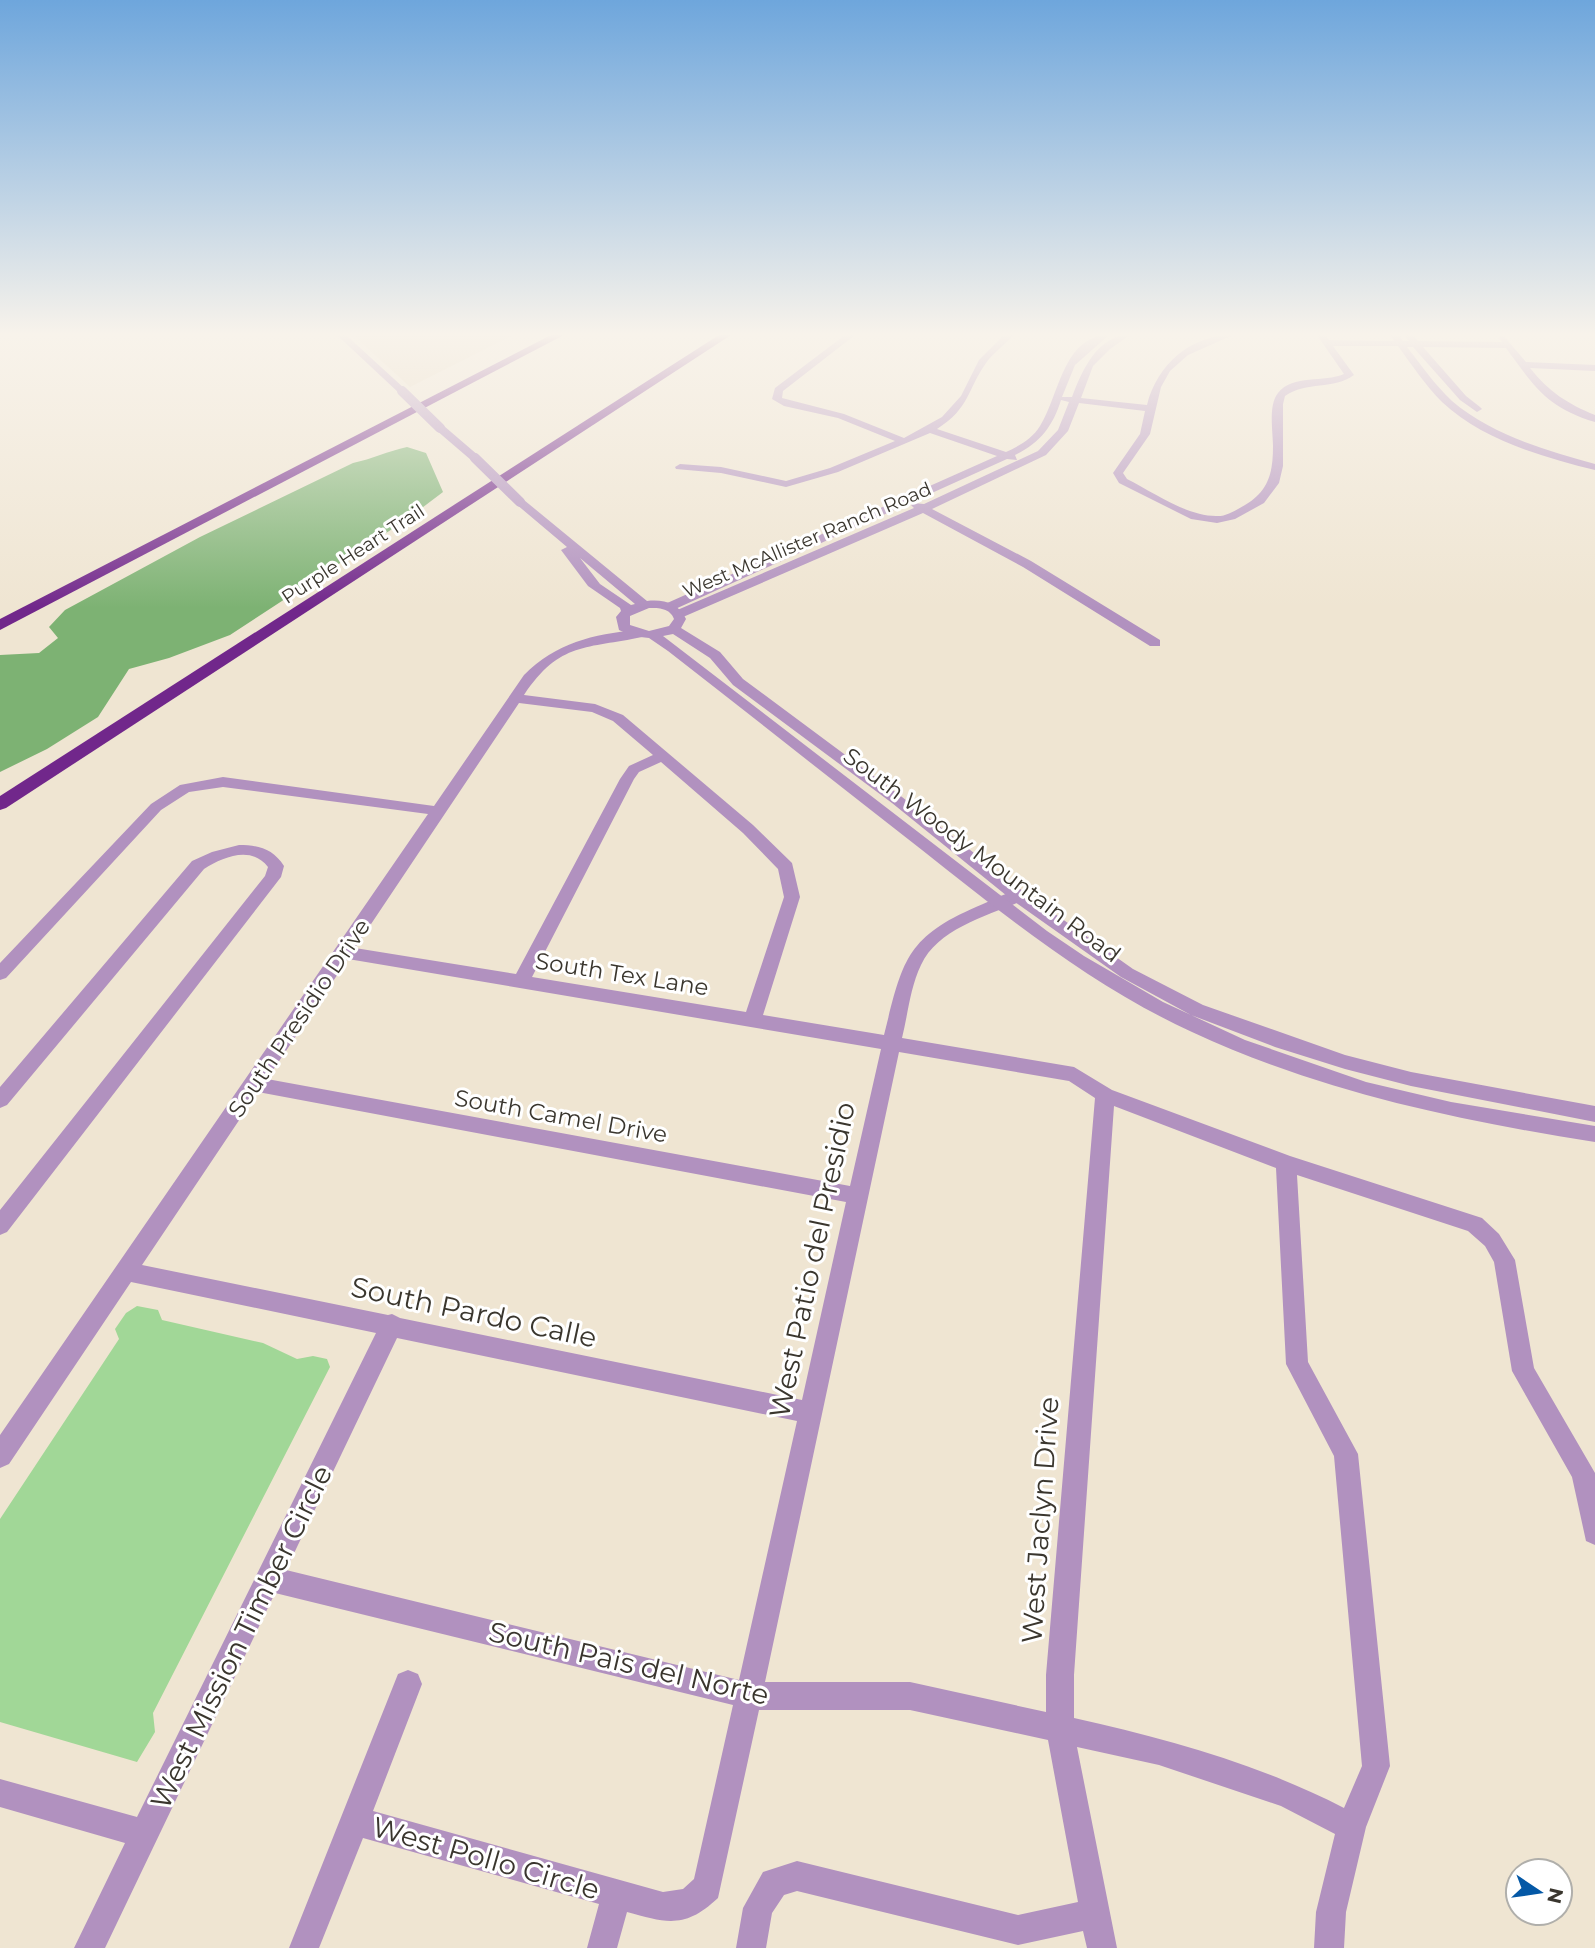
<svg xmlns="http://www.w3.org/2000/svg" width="1595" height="1948" font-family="Montserrat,sans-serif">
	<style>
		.built { fill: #e6d9c0 }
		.green { fill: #a1d797 }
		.forest { fill: #7db273 }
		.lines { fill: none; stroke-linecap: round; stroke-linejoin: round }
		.minor { fill: #b191bf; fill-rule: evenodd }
		.tertiary { fill: #b191bf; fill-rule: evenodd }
		.motorway { fill: #71278b; fill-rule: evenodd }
		.tertiary-bridge { stroke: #b191bf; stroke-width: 10 }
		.labels { text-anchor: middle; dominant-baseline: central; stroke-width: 6; stroke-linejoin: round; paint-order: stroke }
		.far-street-label { font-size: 19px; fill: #3a362e; stroke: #fff }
		.street-label { font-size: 23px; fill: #3a362e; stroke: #fff }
		.near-street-label { font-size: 28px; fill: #3a362e; stroke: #fff }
	</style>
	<rect width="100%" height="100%" fill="#efe5d2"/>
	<polygon class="built" points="353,335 513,335 410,387"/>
	<polygon class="green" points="137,1306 158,1310 162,1320 263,1343 297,1359 313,1356 327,1359 330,1367 153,1713 155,1732 137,1762 0,1722 0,1519 119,1339 115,1329 126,1313"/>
	<path class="forest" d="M407,447L426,453L443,492L406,520L230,635L169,658L129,669L98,717L47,749L0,772V655L39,653L58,638L49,627L65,610L200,537L353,463C372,459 388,451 407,447Z"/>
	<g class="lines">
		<g class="minor">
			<path d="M845,335H855L783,391L782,398L844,414L904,438L942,417L961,396L979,360L1004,335H1013C1005,345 993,353 986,363C967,390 970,408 937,429L1006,452C1019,446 1032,439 1040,426C1059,397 1063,335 1109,335L1075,365L1062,397H1072C1082,371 1097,335 1130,335L1110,349L1093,366L1081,398L1147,405C1157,365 1190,335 1233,335L1188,355L1170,371L1161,387L1150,434L1123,473L1127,479C1153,492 1186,516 1216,516C1226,517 1236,510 1245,505C1269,491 1273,472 1273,446C1273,432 1268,405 1278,393C1293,374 1324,383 1344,374L1317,335H1325L1329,340L1394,341L1390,335H1399L1403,341H1409L1404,335H1413L1418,341L1502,342L1499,338L1503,335L1526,362L1595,365V371L1530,368C1549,392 1568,404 1595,415V422C1546,407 1534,386 1506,348L1423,347L1466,396L1480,407L1482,409L1477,412L1460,400L1413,347H1407C1421,365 1435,385 1452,401C1492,435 1545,450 1595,464V470C1543,457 1482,440 1442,402C1425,385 1412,365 1398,346H1333L1354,375C1334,390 1306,381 1285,396L1283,404V466L1279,483L1264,503L1235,519L1217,523L1191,519L1119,483L1113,473L1140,434L1145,411L1079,403L1068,431L1046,455L932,509L1031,561L1160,640V646H1150L1023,567L923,513L683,617H675V611L914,508L911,505L913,503L924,504L1038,451L1058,430L1069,402L1061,400C1053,426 1040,443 1015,455L1017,460L1007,459L673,610H665V604L997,456L930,433L838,472L786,487L721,473L676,469L675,467L680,464L721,467L786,481L830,468L895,441L838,418L784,406L772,399L775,388Z"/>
			<path d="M637,630L643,634L642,637C587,649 560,641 524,695L595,704L623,715L753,825L792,863L800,897L763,1015L884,1035C903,959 906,936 983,904C995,899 1011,889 1024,892L1026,896L1024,900C990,915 938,928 921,965C910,988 908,1014 902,1038L1074,1067L1112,1090L1290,1156L1482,1218L1499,1234L1515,1260L1534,1368L1595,1473V1545L1586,1541L1572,1477L1512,1371L1494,1262L1485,1246L1468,1231L1297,1175L1308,1362L1358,1454L1390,1766L1366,1827L1346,1912L1344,1948H1314L1316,1912L1335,1834L1281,1806L1159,1765L1077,1747L1117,1948H1087L1083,1931L1018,1945L797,1891L784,1895L772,1913L766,1948H736L743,1908L763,1872L797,1861L1018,1915L1078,1902L1048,1740L910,1710H759L718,1898C685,1929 667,1923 627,1912L617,1948H587L599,1904L363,1838L319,1948H289L398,1674L408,1670L418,1674L422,1684L373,1811L663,1892L683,1889L694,1879L733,1705L275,1593L105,1948H74L125,1843L0,1807V1779L137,1817L376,1333L131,1282L9,1464L0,1468V1435L428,814L223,787L189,792L161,810L6,978L0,980V963L151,804L180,785L223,777L434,806L524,675C556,643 593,634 637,630ZM519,703L592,712L613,721L653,755L629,766L620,779L516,974L355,948ZM661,762L743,833L778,869L784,897L746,1012L532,977L634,779L639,772ZM348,959L881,1049L850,1186L267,1079ZM899,1052L1069,1081L1095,1098L1046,1675V1712L910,1682H765ZM258,1092L846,1202L802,1400L400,1318L392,1314L388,1315L142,1265ZM1114,1106L1276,1168L1286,1364L1334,1456L1362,1766L1344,1808C1259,1764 1167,1739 1074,1718V1675ZM397,1338L797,1421L739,1680L286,1570Z"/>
			<path d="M239,845C259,845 273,849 284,866L281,877L7,1232L0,1235V1210L265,876L268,867C251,845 223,857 204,869L7,1105L0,1108V1087L192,861L212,852Z"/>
		</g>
		<g class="tertiary">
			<polygon points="337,335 346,335 405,389 405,393 399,393"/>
			<polygon points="436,426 444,426 479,456 479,460 471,460 436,430"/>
			<path d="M516,500H524L647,601C663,599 679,603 686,619L681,628L720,652L743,679L902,797L1024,892L1133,969L1203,1005L1345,1055L1411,1072L1595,1106V1122L1411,1086L1345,1069L1275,1047L1191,1015L1121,977L1012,900L892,803L733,685L710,658L673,634L663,636L1047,931L1084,956L1163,1002L1245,1040L1366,1082L1451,1102L1595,1126V1142C1456,1120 1321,1092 1192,1032C1092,986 1008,918 922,850C837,784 753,717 668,651L649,638L632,636L619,630L616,617L621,611L620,608L588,586L561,550L567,547L516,504ZM580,558L635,604L631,605L600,584ZM649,608C659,608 670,608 674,619L669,626L649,631L630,625V616Z"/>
		</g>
		<g class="motorway">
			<polygon points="551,335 564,335 0,630 0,619"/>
			<polygon points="719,335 731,335 6,808 0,810 0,796"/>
		</g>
		<g class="tertiary-bridge">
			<polyline points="402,391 440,428"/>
			<polyline points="475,458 520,502"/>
		</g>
	</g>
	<linearGradient id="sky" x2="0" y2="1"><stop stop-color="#6ea6dc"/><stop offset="0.55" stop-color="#f8f3eb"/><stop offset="1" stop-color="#f8f3eb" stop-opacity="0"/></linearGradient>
	<rect width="1595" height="608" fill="url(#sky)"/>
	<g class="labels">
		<g class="far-street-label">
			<text transform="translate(807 540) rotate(-23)">West McAllister Ranch Road</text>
			<text transform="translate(353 554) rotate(-33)">Purple Heart Trail</text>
		</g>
		<g class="street-label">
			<text transform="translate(982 855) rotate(37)">South Woody Mountain Road</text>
			<text transform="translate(622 974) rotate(9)">South Tex Lane</text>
			<text transform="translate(299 1018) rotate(-56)">South Presidio Drive</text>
			<text transform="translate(561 1116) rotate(10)">South Camel Drive</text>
		</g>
		<g class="near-street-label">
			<text transform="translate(812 1260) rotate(-78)">West Patio del Presidio</text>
			<text transform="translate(474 1312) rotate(12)">South Pardo Calle</text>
			<text transform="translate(1040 1520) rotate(-86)">West Jaclyn Drive</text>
			<text transform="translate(241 1637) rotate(-64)">West Mission Timber Circle</text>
			<text transform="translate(629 1663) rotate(13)">South Pais del Norte</text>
			<text transform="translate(486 1858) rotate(16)">West Pollo Circle</text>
		</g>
	</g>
	<g transform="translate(1539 1892) rotate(103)"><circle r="33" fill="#ffffff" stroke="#b0afab" stroke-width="2"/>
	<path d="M0-5L12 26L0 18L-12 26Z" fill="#0458a6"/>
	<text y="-10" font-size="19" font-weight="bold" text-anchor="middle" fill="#3a362e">N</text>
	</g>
</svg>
